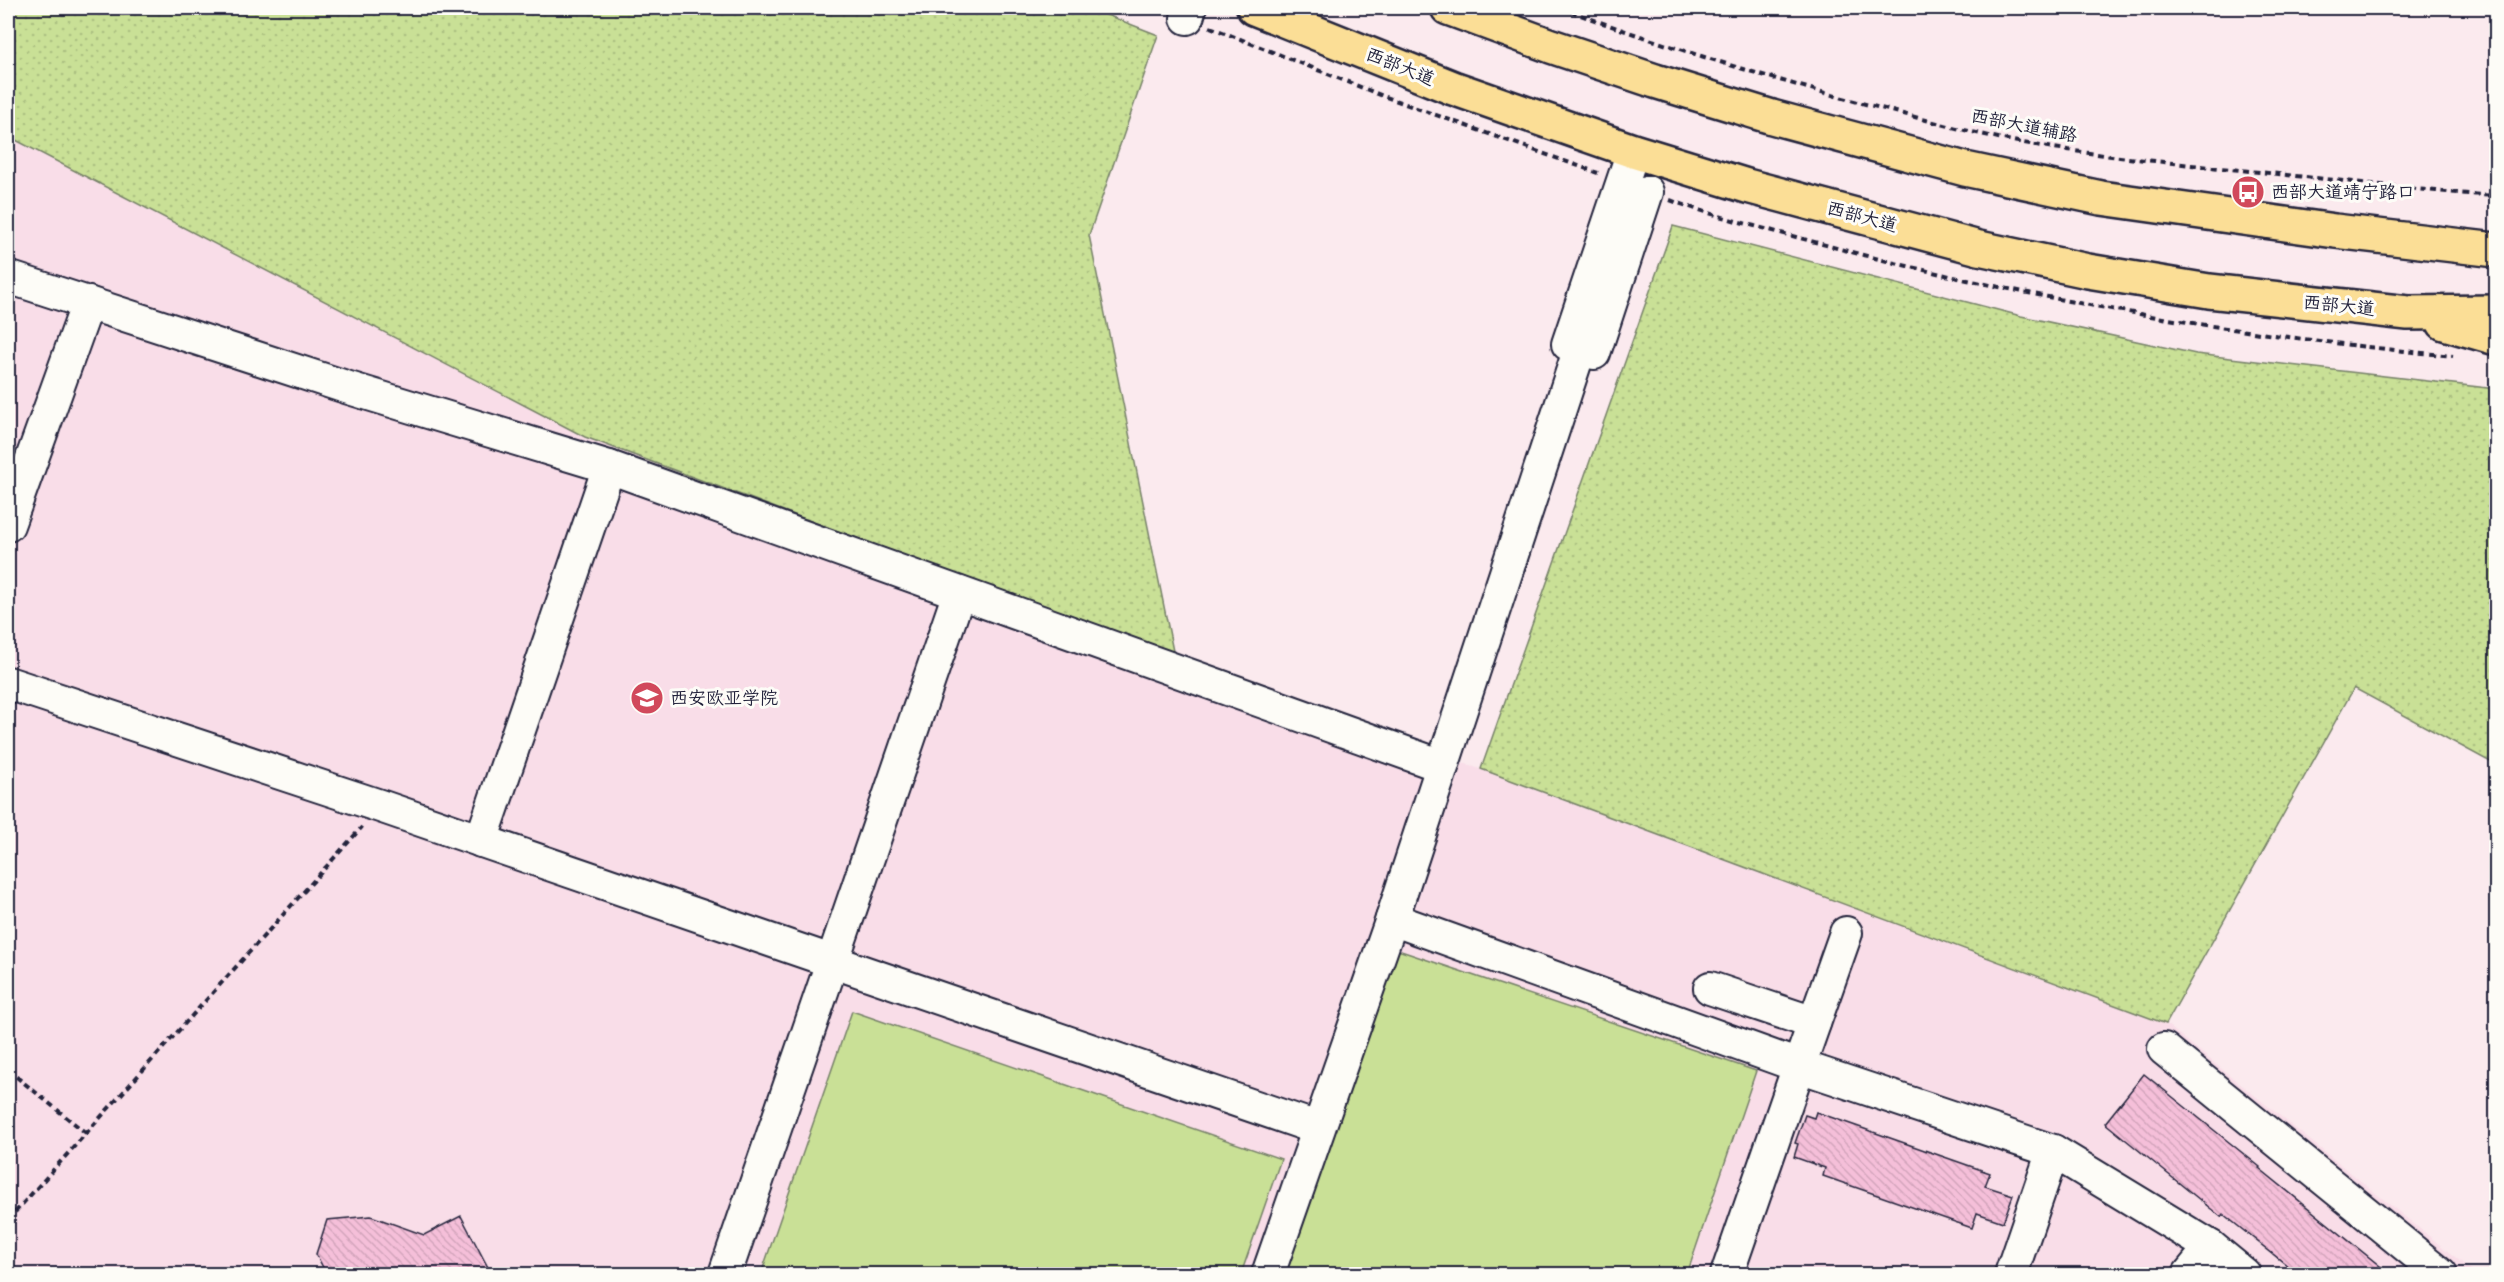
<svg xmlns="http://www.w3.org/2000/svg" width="2504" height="1282" font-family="Pangolin,'LXGW WenKai TC',sans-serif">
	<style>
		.built { fill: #f9dde8 }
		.grass { fill: url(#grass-dots); stroke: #768168; stroke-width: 1.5 }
		.pitch { fill: #c9e096; stroke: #768168; stroke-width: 1.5 }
		.building { fill: url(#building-back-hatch); stroke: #22223b; stroke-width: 1.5 }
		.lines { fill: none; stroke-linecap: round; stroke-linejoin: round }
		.minor-casing { stroke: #22223b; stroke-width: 36 }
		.major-casing { stroke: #22223b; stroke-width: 38 }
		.path { stroke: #22223b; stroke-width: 4; stroke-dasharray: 6 4.5; stroke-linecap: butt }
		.minor { stroke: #fdfcf7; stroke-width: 32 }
		.major { stroke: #fbde96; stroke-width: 33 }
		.labels { text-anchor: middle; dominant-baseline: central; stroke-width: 6; stroke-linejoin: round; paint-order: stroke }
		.street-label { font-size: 18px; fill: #22223b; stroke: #fdfcf7 }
		.poi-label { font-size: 18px; fill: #22223b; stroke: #fdfcf7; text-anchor: start }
	</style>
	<defs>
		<pattern id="grass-dots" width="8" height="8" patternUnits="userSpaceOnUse" patternTransform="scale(1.5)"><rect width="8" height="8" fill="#c9e096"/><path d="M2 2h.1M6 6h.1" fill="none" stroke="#acc082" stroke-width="1.8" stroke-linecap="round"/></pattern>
		<pattern id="building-back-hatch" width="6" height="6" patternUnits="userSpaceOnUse" patternTransform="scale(1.5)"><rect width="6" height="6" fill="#f5bfd9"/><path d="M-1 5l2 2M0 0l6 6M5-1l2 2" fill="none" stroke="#d2a4bb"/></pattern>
	</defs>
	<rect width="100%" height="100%" fill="#fbeaee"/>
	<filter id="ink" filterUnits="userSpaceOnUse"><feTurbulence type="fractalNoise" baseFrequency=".0167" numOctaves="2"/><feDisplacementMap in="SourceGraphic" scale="12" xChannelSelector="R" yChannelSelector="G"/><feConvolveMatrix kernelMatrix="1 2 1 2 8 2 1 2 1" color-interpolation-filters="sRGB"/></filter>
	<g filter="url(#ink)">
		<polygon class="built" points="8,136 586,437 2166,1024 2476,1274 8,1274"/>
		<g class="grass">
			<polygon points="8,8 1089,8 1158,35 1089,235 1174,656 585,437 8,136"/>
			<polygon points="1673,226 2021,316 2196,354 2496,389 2496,765 2354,688 2166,1024 1481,769"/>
		</g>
		<g class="pitch">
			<polygon points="1395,949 1756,1071 1687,1274 1285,1274"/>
			<polygon points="852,1011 1281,1159 1241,1274 761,1274"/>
		</g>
		<g class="building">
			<polygon points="2144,1074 2260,1167 2259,1168 2391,1275 2299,1275 2223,1214 2221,1217 2105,1123"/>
			<polygon points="1816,1112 1990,1173 1985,1186 2013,1195 2003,1222 1977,1213 1972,1228 1823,1176 1825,1168 1794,1157 1798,1144 1795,1143 1805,1115 1814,1118"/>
			<polygon points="371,1216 424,1235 461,1216 492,1275 327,1275 316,1254 327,1220"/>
		</g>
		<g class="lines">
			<defs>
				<g id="minor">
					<polyline points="1187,18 1190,8"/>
					<polyline points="1633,151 1568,344 1594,353 1647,192"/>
					<polyline points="8,277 349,388 609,467 481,841"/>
					<polyline points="609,467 1442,766"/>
					<polyline points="8,525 88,303"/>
					<polyline points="8,683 380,806 1317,1128"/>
					<polyline points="1392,919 1799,1066 1727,1274"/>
					<polyline points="1846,933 1799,1066 2053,1151 2211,1247 2244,1274"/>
					<polyline points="1710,988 1814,1023"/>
					<polyline points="2164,1049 2441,1274"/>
					<polyline points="725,1274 959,593"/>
					<polyline points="1268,1274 1392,919 1580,348"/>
					<polyline points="2011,1274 2053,1151"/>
					<polyline points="2189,1274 2211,1247"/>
				</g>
				<g id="major">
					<polyline points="1254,8 1453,88 1633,151 1747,186 1979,248 2088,271 2209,291 2408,313 2496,312"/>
					<polyline points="1448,8 1551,46 1655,81 1772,117 1965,169 2101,198 2335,231 2496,250"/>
					<polyline points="2444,323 2496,338"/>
				</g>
			</defs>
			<use href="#minor" class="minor-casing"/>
			<use href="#major" class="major-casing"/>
			<g class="path">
				<path d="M1561,8C1670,48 1780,82 1892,111C1934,122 1976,134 2018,142C2113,159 2209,166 2305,177C2369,183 2432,192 2496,196"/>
				<polyline points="1210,27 1383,96 1598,173"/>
				<path d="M1670,200C1725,220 1784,233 1840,249C2041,302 2246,336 2453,356"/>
				<polyline points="8,1070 86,1133"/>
				<polyline points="8,1220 362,827"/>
			</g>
			<use href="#minor" class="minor"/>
			<use href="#major" class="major"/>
		</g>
	</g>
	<defs>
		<symbol id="bus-disc" viewBox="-11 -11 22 22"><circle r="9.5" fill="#d1495b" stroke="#fdfcf7"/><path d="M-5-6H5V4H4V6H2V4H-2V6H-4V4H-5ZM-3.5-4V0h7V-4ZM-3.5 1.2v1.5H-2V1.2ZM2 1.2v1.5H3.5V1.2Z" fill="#fff"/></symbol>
		<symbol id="university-disc" viewBox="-11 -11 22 22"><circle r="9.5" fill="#d1495b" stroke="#fdfcf7"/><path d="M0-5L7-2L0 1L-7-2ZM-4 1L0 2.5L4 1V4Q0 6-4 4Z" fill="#fff"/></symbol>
	</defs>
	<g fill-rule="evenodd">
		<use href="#bus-disc" x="2229" y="173" width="38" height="38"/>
		<use href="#university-disc" x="628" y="679" width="38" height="38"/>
	</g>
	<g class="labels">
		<g class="street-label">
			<text transform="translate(1400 67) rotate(22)">西部大道</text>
			<text transform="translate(2024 126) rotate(11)">西部大道辅路</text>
			<text transform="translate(1862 217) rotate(15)">西部大道</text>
			<text transform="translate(2339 306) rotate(6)">西部大道</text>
		</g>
		<g class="poi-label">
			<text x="2271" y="192">西部大道靖宁路口</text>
			<text x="670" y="698">西安欧亚学院</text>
		</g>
	</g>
	<rect width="2504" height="1282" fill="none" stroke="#fdfcf7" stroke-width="30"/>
	<rect x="15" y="15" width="2474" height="1252" fill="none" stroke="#22223b" stroke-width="2" filter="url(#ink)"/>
</svg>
